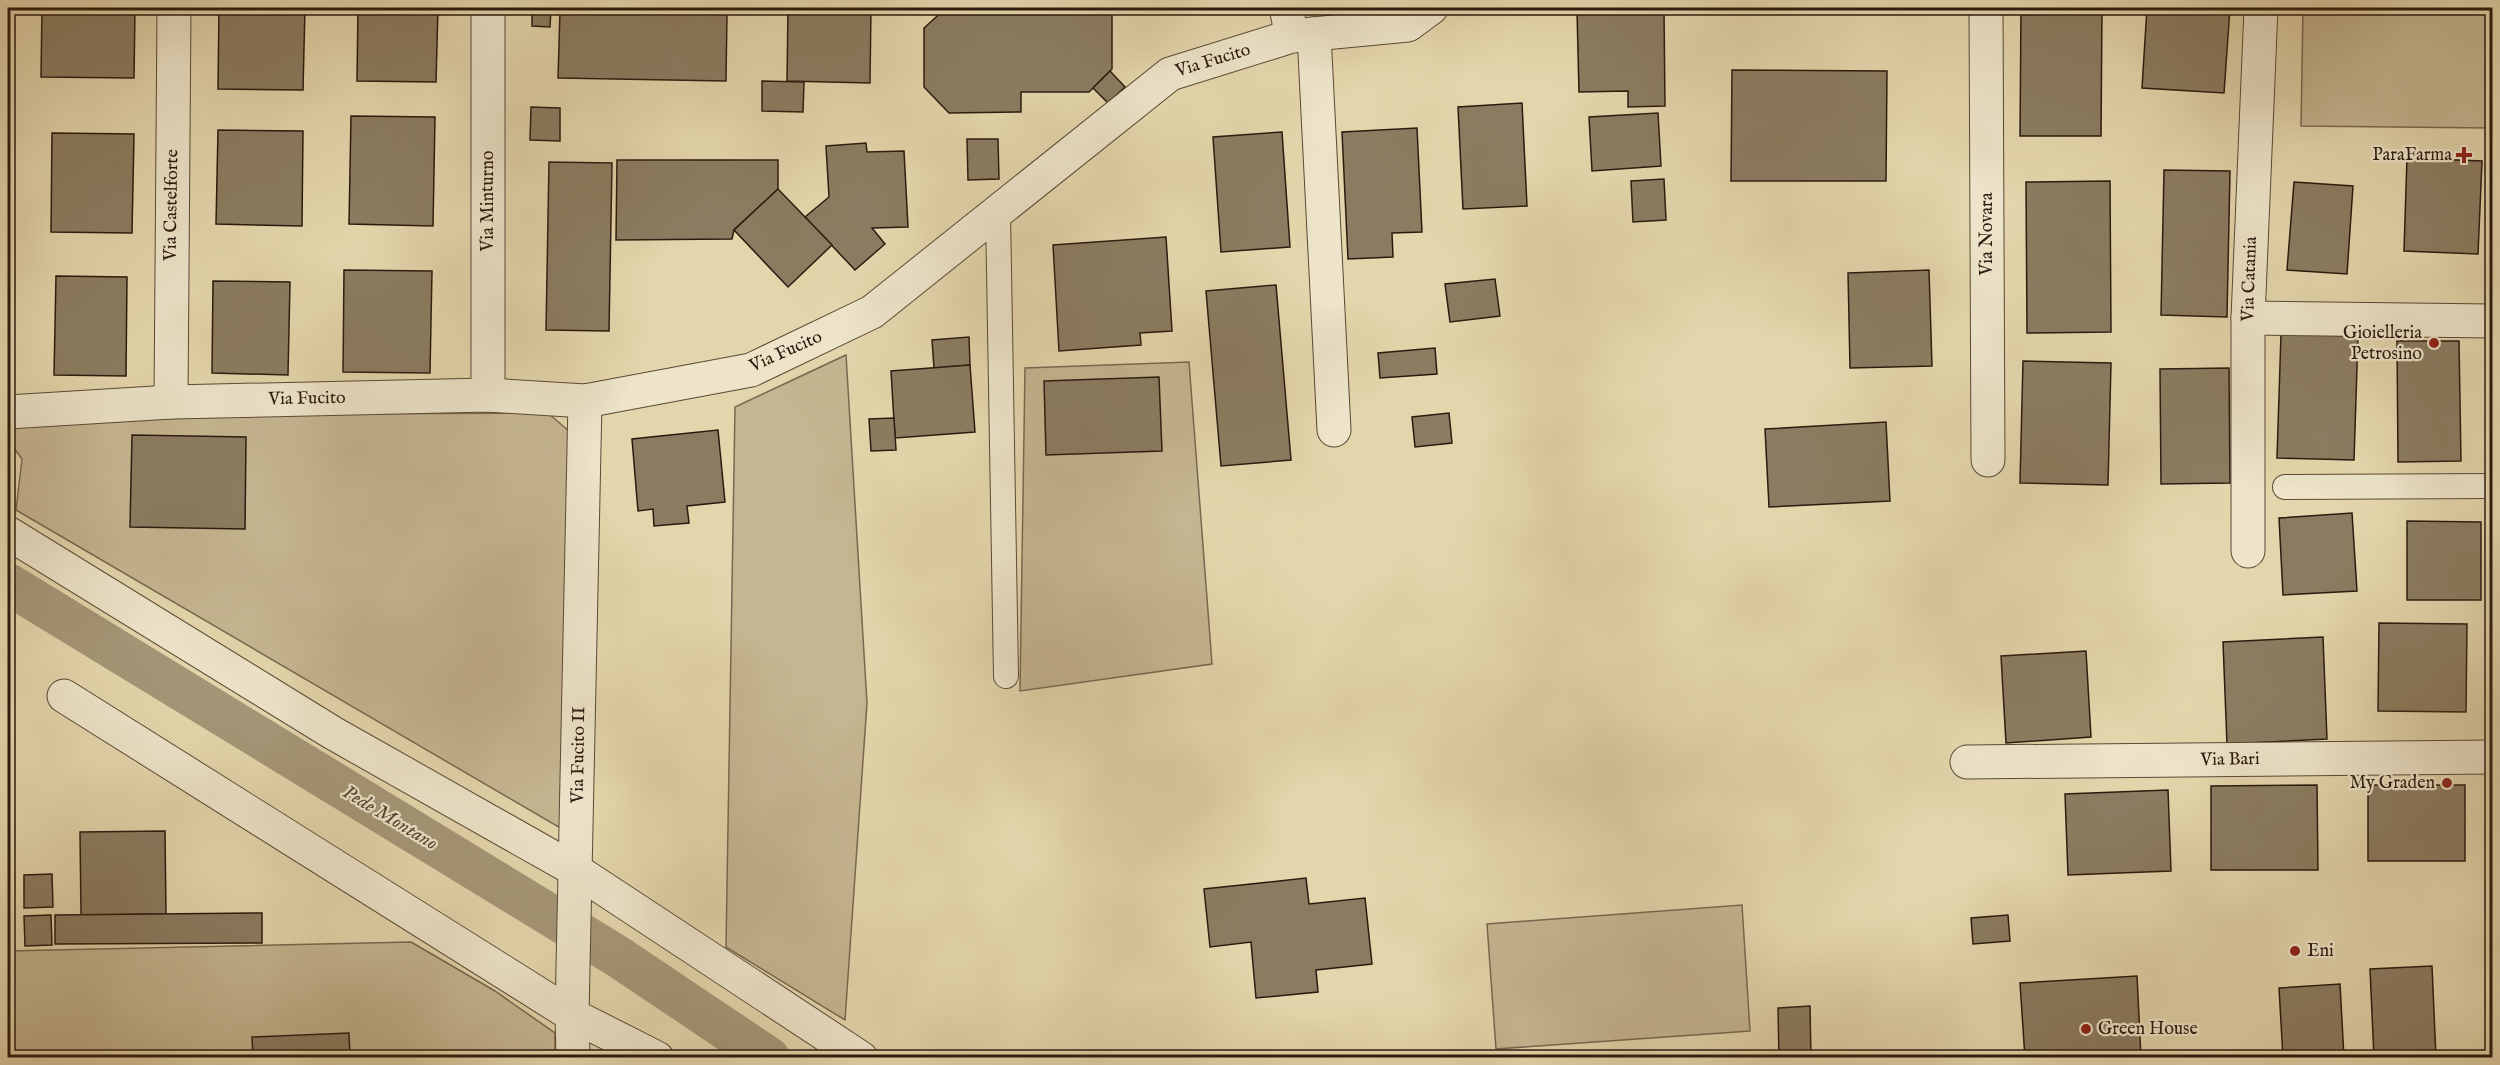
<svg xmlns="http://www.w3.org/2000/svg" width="2500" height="1065" font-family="'IM FELL English',serif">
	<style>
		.green { fill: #c5b691; stroke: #786850; stroke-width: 1.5 }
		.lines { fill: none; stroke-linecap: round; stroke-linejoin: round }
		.canal { stroke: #a59677; stroke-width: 42 }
		.building { fill: #8b7c61; stroke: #2b1a0f; stroke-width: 1.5 }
		.service-casing { stroke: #594936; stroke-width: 26 }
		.minor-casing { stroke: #594936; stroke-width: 35 }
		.service { stroke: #ede4c9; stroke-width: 24 }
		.minor { stroke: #ede4c9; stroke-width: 33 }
		.poi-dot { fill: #8f2418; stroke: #ede4c9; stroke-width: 2 }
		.labels { text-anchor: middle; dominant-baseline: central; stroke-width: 4.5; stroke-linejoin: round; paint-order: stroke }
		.street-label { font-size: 18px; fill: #2b1a0f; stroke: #ede4c9 }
		.poi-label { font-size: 18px; fill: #2b1a0f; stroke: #ede4c9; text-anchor: end }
		.water-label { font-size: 20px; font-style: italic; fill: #564533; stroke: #ede4c9 }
	</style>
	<rect width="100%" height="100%" fill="#e4d6ac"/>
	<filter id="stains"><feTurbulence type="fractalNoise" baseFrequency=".00333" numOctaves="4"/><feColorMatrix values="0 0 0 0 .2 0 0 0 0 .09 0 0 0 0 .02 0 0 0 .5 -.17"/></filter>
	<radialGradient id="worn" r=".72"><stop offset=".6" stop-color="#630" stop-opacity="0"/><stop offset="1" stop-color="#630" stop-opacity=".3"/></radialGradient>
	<g class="green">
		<polygon points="2303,8 2490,8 2488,128 2301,126"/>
		<polygon points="846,355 867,703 845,1020 726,947 735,407"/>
		<polygon points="1189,362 1212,664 1020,691 1025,368"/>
		<polygon points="548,413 570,432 562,829 16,510 22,459 8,440 8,425 273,414"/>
		<polygon points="1742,905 1750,1031 1496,1049 1487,924"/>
		<polygon points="411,942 495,991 555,1033 555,1057 8,1057 8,951"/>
	</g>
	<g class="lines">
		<polyline class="canal" points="8,584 617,956 769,1058"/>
	</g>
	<g class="building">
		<polygon points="42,8 135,8 134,78 41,77"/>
		<polygon points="219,8 305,8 303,90 218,89"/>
		<polygon points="358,8 438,8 436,82 357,81"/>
		<polygon points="532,8 551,8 550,27 532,26"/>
		<polygon points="788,8 871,8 870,83 787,81"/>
		<polygon points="946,8 1112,8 1112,69 1089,92 1021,92 1021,112 949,113 924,87 924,28"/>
		<polygon points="2021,8 2102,8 2101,136 2020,136"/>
		<polygon points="2147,8 2230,8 2224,93 2142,88"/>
		<polygon points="1664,10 1665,106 1628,107 1628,91 1579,92 1577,11"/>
		<polygon points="560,11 727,14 726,81 558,78"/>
		<polygon points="1732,70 1887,71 1886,181 1731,181"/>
		<polygon points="1110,71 1125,87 1108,103 1093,88"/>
		<polygon points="762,81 804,82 803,112 762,111"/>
		<polygon points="1522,103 1527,206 1463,209 1458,107"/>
		<polygon points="531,107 560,108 560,141 530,140"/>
		<polygon points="1658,113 1661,166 1592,171 1589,117"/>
		<polygon points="351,116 435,117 433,226 349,224"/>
		<polygon points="1417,128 1422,232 1392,233 1393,257 1348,259 1342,132"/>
		<polygon points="218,130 303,131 302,226 216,224"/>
		<polygon points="1282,132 1290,247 1221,252 1213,137"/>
		<polygon points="52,133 134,134 132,233 51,232"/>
		<polygon points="967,139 998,139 999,179 968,180"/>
		<polygon points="866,143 867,152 904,151 908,227 872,228 885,244 855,270 805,217 829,197 826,146"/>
		<polygon points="2407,158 2482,161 2478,254 2404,251"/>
		<polygon points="617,160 778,160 778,189 734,230 732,239 616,240"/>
		<polygon points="549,162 612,163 609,331 546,330"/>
		<polygon points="2164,170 2230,171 2227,317 2161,315"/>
		<polygon points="1664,179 1666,220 1633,222 1631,181"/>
		<polygon points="2110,181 2111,332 2027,333 2026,182"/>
		<polygon points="2294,182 2353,186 2347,274 2287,270"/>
		<polygon points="778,189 832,245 788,287 734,230"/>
		<polygon points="1166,237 1172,331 1140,333 1141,345 1059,351 1053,245"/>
		<polygon points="344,270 432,271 430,373 343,372"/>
		<polygon points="1929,270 1932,366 1850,368 1848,273"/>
		<polygon points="56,276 127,277 126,376 54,375"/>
		<polygon points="1495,279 1500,316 1450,322 1445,284"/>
		<polygon points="213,281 290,282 288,375 212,373"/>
		<polygon points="1276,285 1291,460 1221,466 1206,291"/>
		<polygon points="2281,334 2358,336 2354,460 2277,458"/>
		<polygon points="969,337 970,365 934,368 932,340"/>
		<polygon points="2397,341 2459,341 2461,461 2398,462"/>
		<polygon points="1435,348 1437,374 1380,378 1378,353"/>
		<polygon points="2023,361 2111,363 2108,485 2020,483"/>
		<polygon points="970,365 975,432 895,438 891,371"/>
		<polygon points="2229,368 2230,483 2161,484 2160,369"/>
		<polygon points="1159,377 1162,451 1046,455 1044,381"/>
		<polygon points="1449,413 1452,443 1415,447 1412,417"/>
		<polygon points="894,418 896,450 871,451 869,419"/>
		<polygon points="1886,422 1890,501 1769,507 1765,429"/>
		<polygon points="718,430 725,502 687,506 689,523 654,526 653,509 638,511 632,439"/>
		<polygon points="132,435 246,437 245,529 130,527"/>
		<polygon points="2352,513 2357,591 2283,595 2279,518"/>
		<polygon points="2407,521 2481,522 2481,600 2407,600"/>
		<polygon points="2379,623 2467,624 2466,712 2378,711"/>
		<polygon points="2323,637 2327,739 2227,744 2223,642"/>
		<polygon points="2086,651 2091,737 2006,743 2001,656"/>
		<polygon points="2317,785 2318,870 2211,870 2211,786"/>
		<rect x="2368" y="785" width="97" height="76"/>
		<polygon points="2168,790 2171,871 2068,875 2065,794"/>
		<polygon points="165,831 166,914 81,915 80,832"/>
		<polygon points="52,874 53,907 24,908 24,875"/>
		<polygon points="1306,878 1309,904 1365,898 1372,964 1316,970 1318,992 1256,998 1251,942 1210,947 1204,889"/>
		<polygon points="262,913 262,943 55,944 55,915"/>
		<polygon points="51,915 52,945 25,946 24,916"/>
		<polygon points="2008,915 2010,941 1973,944 1971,918"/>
		<polygon points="2432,966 2436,1058 2374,1058 2370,969"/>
		<polygon points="2137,976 2141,1058 2025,1058 2020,983"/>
		<polygon points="2340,984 2344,1058 2283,1058 2279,988"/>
		<polygon points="1810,1006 1811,1058 1779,1058 1778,1008"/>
		<polygon points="349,1033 350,1058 253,1058 252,1037"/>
	</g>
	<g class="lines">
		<defs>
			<g id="service">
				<polyline points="998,212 1006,676"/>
				<polyline points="2285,487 2492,486"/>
			</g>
			<g id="minor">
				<polyline points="488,8 488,395"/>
				<polyline points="1286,8 1292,36"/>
				<polyline points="1986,8 1988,460"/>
				<polyline points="1314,34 1334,430"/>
				<polyline points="2248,318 2492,321"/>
				<polyline points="585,401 572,1015 657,1058"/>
				<polyline points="171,402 174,8"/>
				<polyline points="8,412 171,402 488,395 585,401 751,370 872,312 1170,74 1292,36 1408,25 1431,8"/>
				<polyline points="8,533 333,733 577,871 861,1058"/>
				<polyline points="2248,551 2248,318 2261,8"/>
				<polyline points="64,696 572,1015 573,1058"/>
				<polyline points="1967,762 2492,757"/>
			</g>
		</defs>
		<use href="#service" class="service-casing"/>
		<use href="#minor" class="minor-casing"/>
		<use href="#service" class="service"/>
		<use href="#minor" class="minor"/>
	</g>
	<g class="poi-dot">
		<path d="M2461 146h6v6h6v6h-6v6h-6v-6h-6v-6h6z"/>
		<circle cx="2434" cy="343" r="6"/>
		<circle cx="2447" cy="783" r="6"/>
		<circle cx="2295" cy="951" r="6"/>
		<circle cx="2086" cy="1029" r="6"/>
	</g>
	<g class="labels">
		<g class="street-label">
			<text transform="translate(1213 61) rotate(-17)">Via Fucito</text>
			<text transform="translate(488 201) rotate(-90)">Via Minturno</text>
			<text transform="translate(172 205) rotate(-89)">Via Castelforte</text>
			<text transform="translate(1987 234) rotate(-90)">Via Novara</text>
			<text transform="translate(2250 279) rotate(-88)">Via Catania</text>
			<text transform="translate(786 352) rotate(-24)">Via Fucito</text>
			<text transform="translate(307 399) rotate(-1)">Via Fucito</text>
			<text transform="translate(579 755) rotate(-89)">Via Fucito II</text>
			<text transform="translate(2230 760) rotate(-1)">Via Bari</text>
		</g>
		<g class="poi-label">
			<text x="2452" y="155">ParaFarma</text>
			<text x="2422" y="333">Gioielleria<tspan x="2422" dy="21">Petrosino</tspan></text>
			<text x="2435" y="783">My Graden</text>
			<text x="2307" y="951" text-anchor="start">Eni</text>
			<text x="2098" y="1029" text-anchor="start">Green House</text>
		</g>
		<g class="water-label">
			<text transform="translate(390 818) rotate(31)">Pede Montano</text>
		</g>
	</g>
	<rect width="2500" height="1065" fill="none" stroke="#e4d6ac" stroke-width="30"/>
	<rect x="9" y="9" width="2482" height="1047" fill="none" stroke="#2b1a0f" stroke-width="3"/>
	<rect x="15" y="15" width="2470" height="1035" fill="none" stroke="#2b1a0f" stroke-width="1.5"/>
	<rect width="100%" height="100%" filter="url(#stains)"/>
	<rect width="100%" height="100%" fill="url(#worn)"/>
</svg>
